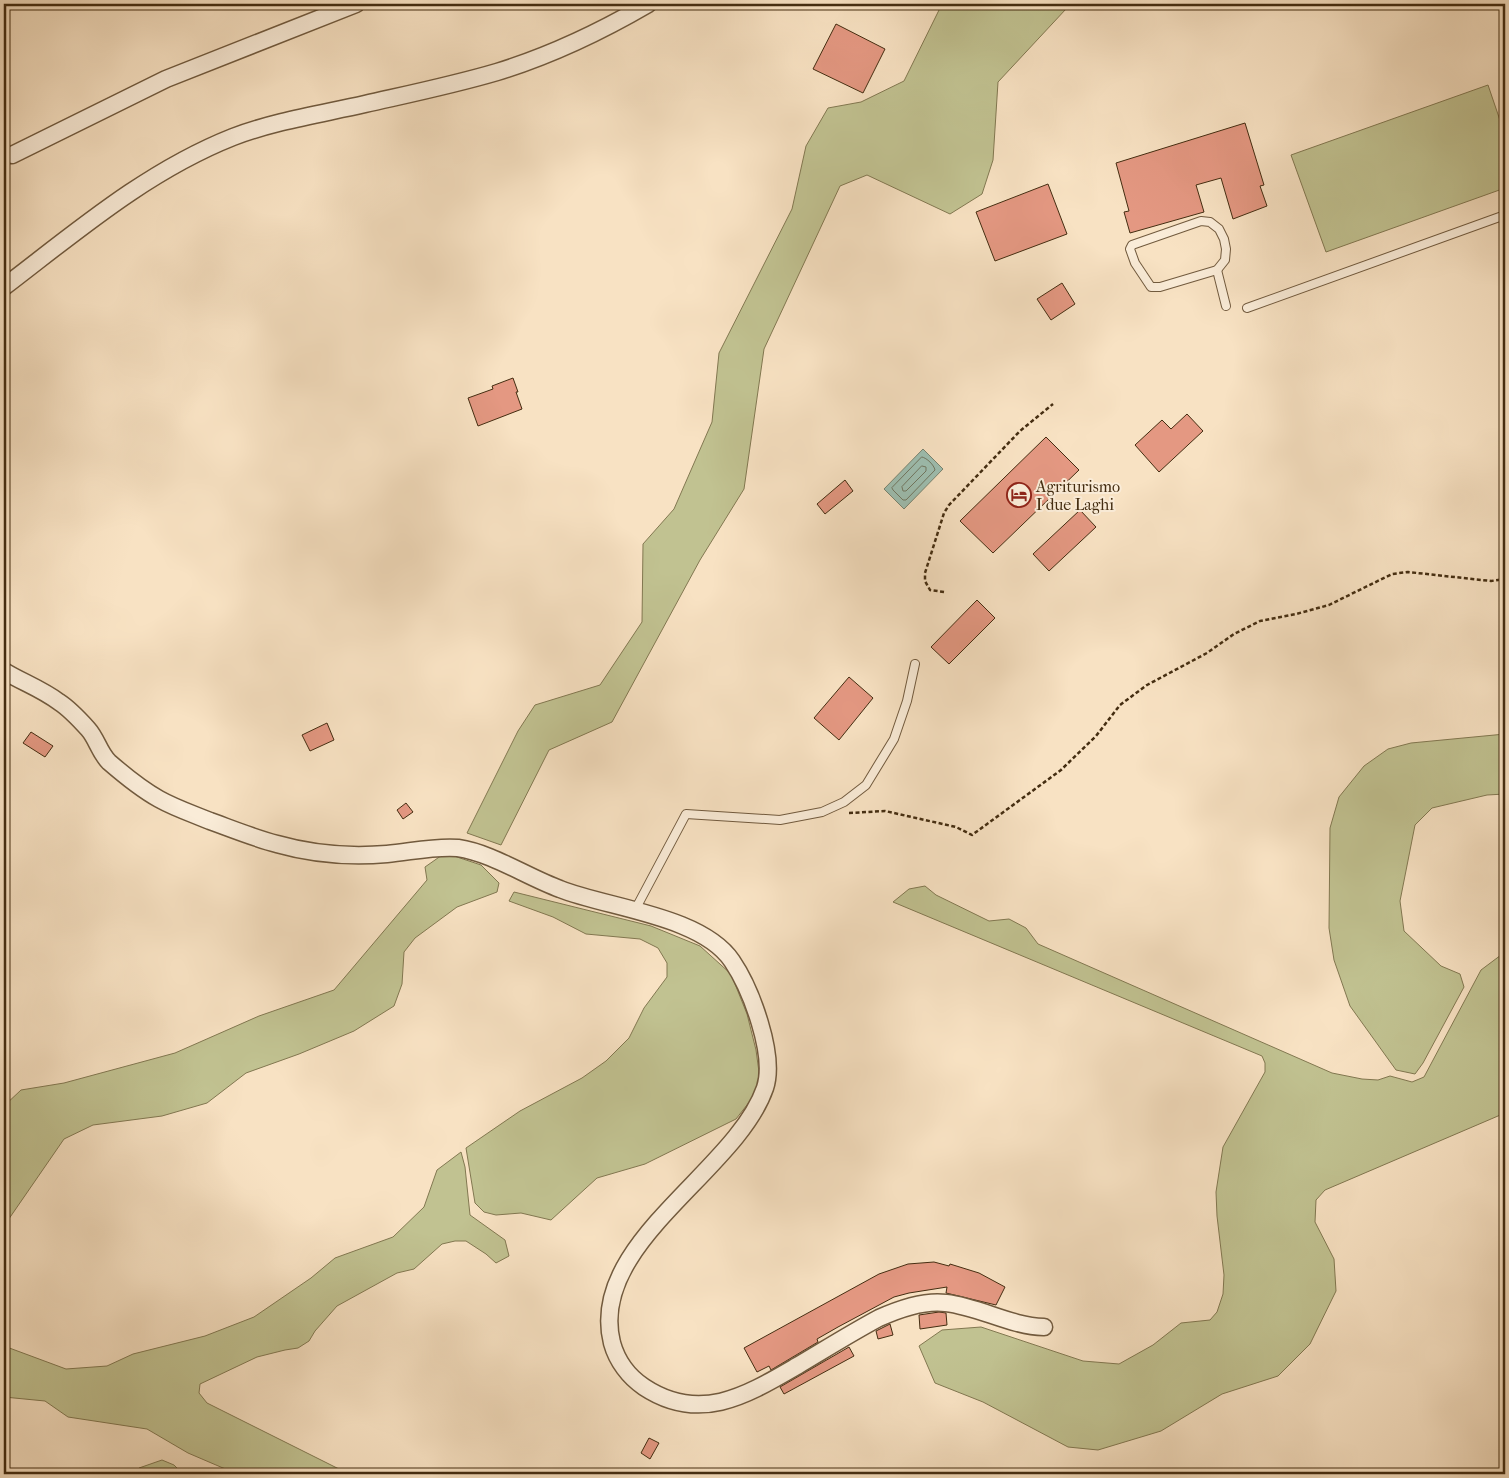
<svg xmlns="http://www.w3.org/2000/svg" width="1509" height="1478" font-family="'IM FELL French Canon',serif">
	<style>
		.green { fill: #c1c291; stroke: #827851 }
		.water { fill: #9dbeb0; stroke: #798470 }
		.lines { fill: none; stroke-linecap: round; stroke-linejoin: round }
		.shore { stroke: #707660; stroke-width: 1 }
		.building { fill: #e49882; stroke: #442d11 }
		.service-casing { stroke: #715a3e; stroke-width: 10 }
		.minor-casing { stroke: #715a3e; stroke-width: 19 }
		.path { stroke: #442d11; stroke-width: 2.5; stroke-dasharray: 4 2.5; stroke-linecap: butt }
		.service { stroke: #faecd8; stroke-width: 8 }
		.minor { stroke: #faecd8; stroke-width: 16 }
		.labels { text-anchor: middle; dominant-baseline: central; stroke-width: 4; stroke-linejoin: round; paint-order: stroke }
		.poi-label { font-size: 16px; fill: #442d11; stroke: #faecd8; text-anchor: start }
	</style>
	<rect width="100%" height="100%" fill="#f8e2c3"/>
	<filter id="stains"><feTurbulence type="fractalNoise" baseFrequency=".004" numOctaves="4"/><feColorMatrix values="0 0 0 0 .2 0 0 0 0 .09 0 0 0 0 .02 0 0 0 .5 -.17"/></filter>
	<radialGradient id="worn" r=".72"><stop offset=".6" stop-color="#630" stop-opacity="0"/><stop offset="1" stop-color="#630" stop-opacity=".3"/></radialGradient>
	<g class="green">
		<polygon points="942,4 1067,4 1066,9 998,82 993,160 982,194 950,214 867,175 840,186 764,349 744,489 700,560 612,722 549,750 501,845 467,833 518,731 535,705 600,685 642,622 643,544 674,509 712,422 719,353 792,209 806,146 828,108 861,102 904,81"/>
		<polygon points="1488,85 1505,135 1505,188 1326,252 1291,155"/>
		<polygon points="1505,734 1505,794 1487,795 1432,808 1415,825 1400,901 1404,931 1441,966 1460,974 1464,987 1423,1063 1415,1074 1396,1070 1350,1006 1334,960 1329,928 1330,828 1339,797 1364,766 1388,749 1411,743"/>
		<polygon points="445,853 481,865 499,883 497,892 457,907 415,938 404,952 402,984 394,1006 354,1031 299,1054 246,1073 207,1103 162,1116 93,1125 64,1139 4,1226 4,1106 21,1090 64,1083 175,1053 259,1016 334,990 427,880 425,867"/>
		<polygon points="925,886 936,895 989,921 1009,919 1026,928 1038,944 1332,1073 1362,1079 1378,1080 1390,1076 1412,1082 1424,1077 1481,970 1505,952 1505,986 1500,995 1505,1004 1505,1113 1325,1190 1316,1200 1315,1222 1334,1259 1336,1291 1310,1344 1278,1376 1222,1394 1161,1431 1098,1450 1068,1447 983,1402 935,1383 919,1346 942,1330 981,1327 1083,1361 1119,1364 1153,1345 1181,1323 1210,1320 1217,1312 1223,1294 1224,1275 1217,1216 1216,1192 1223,1147 1265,1072 1265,1063 1262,1056 893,902 909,889"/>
		<polygon points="514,892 651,926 700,946 731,974 747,1014 756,1050 761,1087 736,1119 645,1164 597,1178 551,1220 521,1213 496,1215 484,1212 475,1203 466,1148 520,1111 582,1078 606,1061 629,1038 644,1008 667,977 667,963 658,948 640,939 586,934 553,917 509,901"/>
		<polygon points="461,1152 465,1167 470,1215 505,1240 509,1256 496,1263 486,1254 466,1241 455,1241 442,1244 414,1269 397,1273 337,1306 315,1331 309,1341 298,1348 285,1350 257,1357 200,1384 199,1393 207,1403 349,1474 237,1474 188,1453 147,1429 68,1417 45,1401 4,1397 4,1346 66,1369 107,1366 133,1354 205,1336 254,1317 311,1278 335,1258 393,1237 424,1207 437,1170"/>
		<polygon points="162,1460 174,1465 183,1474 141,1474 137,1473 139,1468"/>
	</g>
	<polygon class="water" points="923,449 943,469 904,509 884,489"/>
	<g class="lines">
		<g class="shore">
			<path d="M922,457C927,458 934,465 935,470L906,500H903L893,490L892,488Z"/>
			<polygon points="922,466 926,467 926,471 906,491 903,491 902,487"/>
		</g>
	</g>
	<g class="building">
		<polygon points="836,24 885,49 863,93 813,69"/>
		<polygon points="1245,123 1264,185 1260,186 1267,206 1233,219 1221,178 1196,185 1204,212 1130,233 1124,212 1129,211 1116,163"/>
		<polygon points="1048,184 1067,234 995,261 976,212"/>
		<polygon points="1062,283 1075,304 1051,320 1037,299"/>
		<polygon points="513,378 518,392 516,392 522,409 478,426 468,398 493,389 492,386"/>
		<polygon points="1187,414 1203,431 1159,472 1135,445 1162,420 1171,429"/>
		<polygon points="1046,437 1079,470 993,553 960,521"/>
		<polygon points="845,480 853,491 825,514 817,504"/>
		<polygon points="1080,510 1096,527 1049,571 1033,554"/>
		<polygon points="977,600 995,618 949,664 931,647"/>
		<polygon points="849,677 873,698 839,740 814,718"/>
		<polygon points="327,723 334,740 310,751 302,735"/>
		<polygon points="31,732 53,746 45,757 23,743"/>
		<polygon points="406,803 413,812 403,819 397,810"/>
		<polygon points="934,1262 949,1266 950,1264 979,1273 1005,1287 996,1305 946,1293 947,1287 909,1293 894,1297 838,1327 817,1339 818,1342 771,1370 769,1366 757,1372 744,1348 879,1274 908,1264"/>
		<polygon points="939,1312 946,1313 947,1325 920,1329 919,1315"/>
		<polygon points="890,1324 893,1335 878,1339 876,1331"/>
		<polygon points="849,1347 854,1356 784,1394 780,1387"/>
		<polygon points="649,1438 659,1443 650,1459 641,1453"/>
	</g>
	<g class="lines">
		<defs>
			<g id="service">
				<polygon points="1201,221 1210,222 1219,229 1224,239 1226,249 1225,260 1217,270 1160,287 1151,287 1135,263 1130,249 1132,245"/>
				<polyline points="1217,270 1226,306"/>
				<polyline points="1247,308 1505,215"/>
				<polyline points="635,910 686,814 780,820 822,812 844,802 866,785 894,739 907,701 915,664"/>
			</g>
			<g id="minor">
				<polyline points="12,155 166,79 356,4"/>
				<path d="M4,287C76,232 147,171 233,137C275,121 321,114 365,104C409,94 453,85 497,72C549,56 600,32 648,4"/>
				<path d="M4,671C22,682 42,689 59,702C70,709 79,719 88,729C97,739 99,752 109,762C124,775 141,789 159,799C175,808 193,814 210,821C232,829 254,838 277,844C312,854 351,857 387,854C410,852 434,846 458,848C492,853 527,877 560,889C608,908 702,916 732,961C751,989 776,1055 765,1088C736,1172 587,1244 612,1343C617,1361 629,1377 644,1387C700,1424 747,1395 797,1366C824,1350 851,1333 879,1318C899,1309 924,1300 946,1303C980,1307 1010,1326 1044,1327"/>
			</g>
		</defs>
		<use href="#service" class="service-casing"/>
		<use href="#minor" class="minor-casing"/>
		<g class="path">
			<polyline points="944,592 930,590 925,581 925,573 944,513 949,505 1020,431 1053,404"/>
			<polyline points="849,813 885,811 956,827 972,835 1061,770 1096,736 1120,705 1147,685 1207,653 1234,634 1260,621 1296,614 1329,605 1392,574 1408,572 1491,581 1505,579"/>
		</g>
		<use href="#service" class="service"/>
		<use href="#minor" class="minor"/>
	</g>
	<defs>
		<symbol id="hotel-ring" viewBox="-11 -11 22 22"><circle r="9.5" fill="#faecd8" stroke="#8f2418" stroke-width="1.5"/><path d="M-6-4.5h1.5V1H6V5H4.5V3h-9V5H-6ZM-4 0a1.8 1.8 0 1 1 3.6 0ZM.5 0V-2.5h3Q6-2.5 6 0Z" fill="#8f2418"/></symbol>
	</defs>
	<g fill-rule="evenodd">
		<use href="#hotel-ring" x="1005" y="481" width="28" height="28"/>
	</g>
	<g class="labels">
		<g class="poi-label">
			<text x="1036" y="486">Agriturismo<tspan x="1036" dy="18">I due Laghi</tspan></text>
		</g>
	</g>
	<rect width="1509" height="1478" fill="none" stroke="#f8e2c3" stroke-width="20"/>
	<rect x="5" y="5" width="1499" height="1468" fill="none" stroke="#442d11" stroke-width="2.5"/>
	<rect x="10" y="10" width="1489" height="1458" fill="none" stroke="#442d11"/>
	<rect width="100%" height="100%" filter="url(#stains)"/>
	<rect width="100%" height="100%" fill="url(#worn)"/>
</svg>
